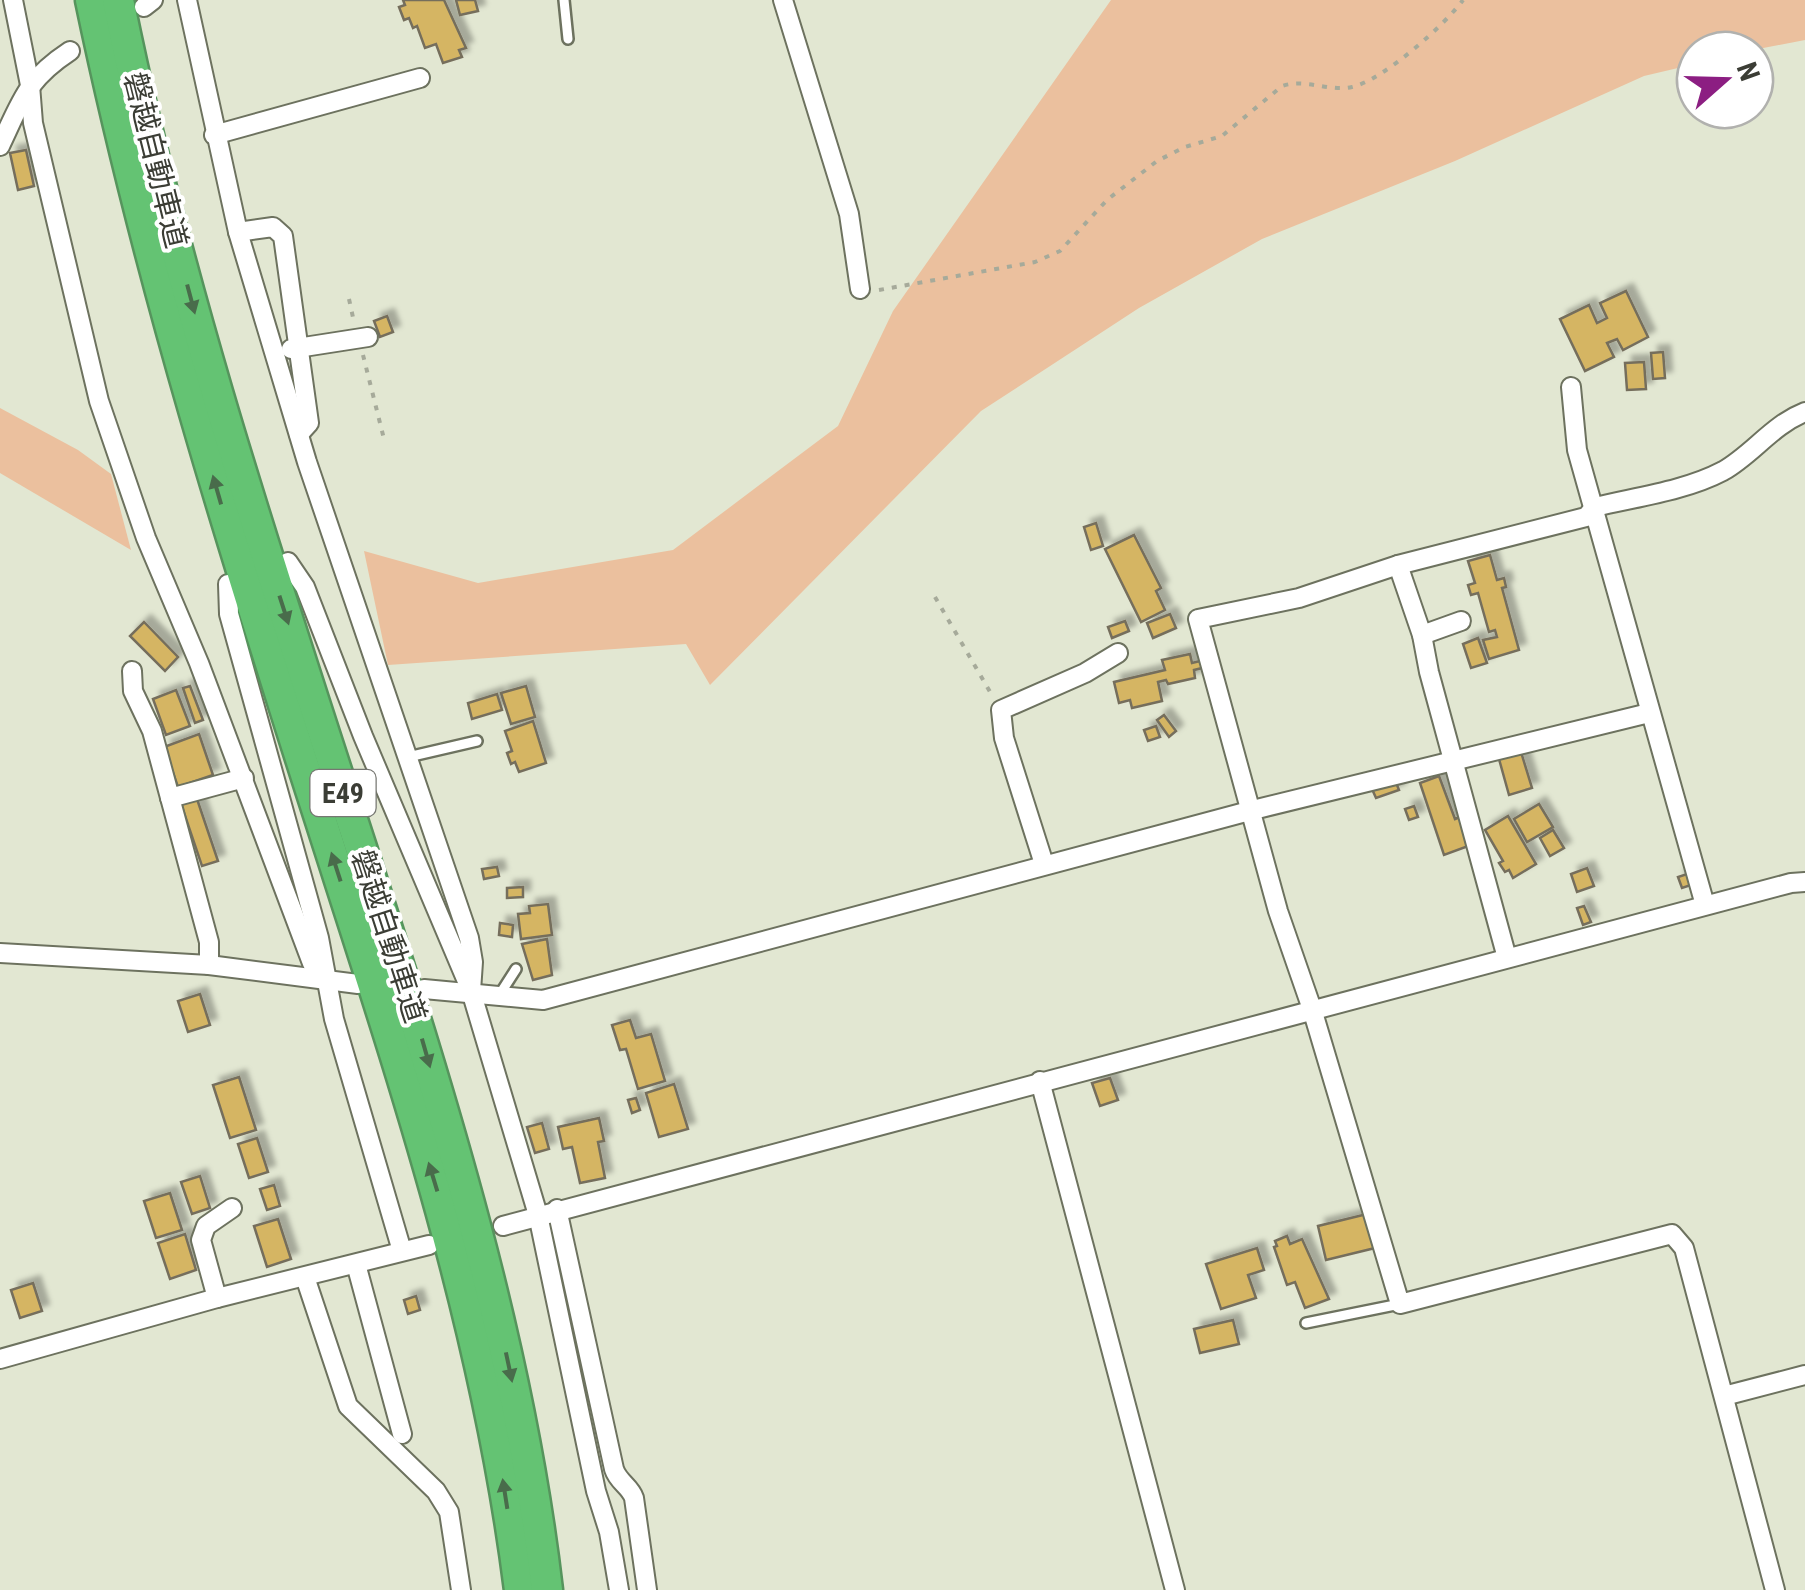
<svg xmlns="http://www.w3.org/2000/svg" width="1805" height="1590" font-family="'Roboto Condensed','Noto Sans JP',sans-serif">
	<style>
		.green { fill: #ebc09e }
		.building { fill: #d5b563; stroke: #756e5c; stroke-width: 2.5; filter: url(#shadow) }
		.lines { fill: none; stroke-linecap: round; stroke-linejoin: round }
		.service-casing { stroke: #6d725f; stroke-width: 14 }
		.minor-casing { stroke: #6d725f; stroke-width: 22 }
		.motorway-casing { stroke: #56945d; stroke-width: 35 }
		.path { stroke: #a6aa9a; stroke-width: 4; stroke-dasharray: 5 8; stroke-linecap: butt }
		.service { stroke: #fff; stroke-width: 9 }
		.minor { stroke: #fff; stroke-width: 18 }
		.motorway { stroke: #64c373; stroke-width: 30 }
		.oneway { fill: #496c4b }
		.labels { text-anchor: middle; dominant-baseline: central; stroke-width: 8; stroke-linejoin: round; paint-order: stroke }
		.shield { fill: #fff; stroke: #767772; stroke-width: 2.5 }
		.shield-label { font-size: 28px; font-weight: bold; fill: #3b3d35 }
		.street-label { font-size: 30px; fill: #3b3d35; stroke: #fff }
	</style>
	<defs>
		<filter id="shadow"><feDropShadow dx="7" dy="-7" stdDeviation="2.5" flood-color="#0004"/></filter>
	</defs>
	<rect width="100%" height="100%" fill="#e2e7d2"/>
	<g class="green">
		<polygon points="1111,0 1805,0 1805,40 1753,50 1695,50 1695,64 1644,76 1455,161 1262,239 1139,308 981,411 710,685 686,644 388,665 364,551 478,583 673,550 838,426 893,311"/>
		<polygon points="0,408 78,450 111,474 131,550 0,473"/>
	</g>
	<g class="building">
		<polygon points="403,0 444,0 466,48 459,50 462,57 443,63 436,44 425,48 417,26 413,28 409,18 404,20 399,7 405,5"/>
		<polygon points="456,0 475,0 478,11 460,15"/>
		<polygon points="26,150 34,186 18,190 10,153"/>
		<polygon points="1626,291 1648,337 1623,350 1617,339 1607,343 1614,357 1585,371 1560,319 1589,305 1597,323 1607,318 1600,303"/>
		<polygon points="387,316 393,332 380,337 374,321"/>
		<polygon points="1663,352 1665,378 1653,379 1651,353"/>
		<polygon points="1644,362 1646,389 1627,390 1625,363"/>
		<polygon points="1096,523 1103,546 1091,550 1084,527"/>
		<polygon points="1134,535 1161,588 1156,591 1165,610 1141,622 1105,549"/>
		<polygon points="1490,555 1497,580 1504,578 1506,587 1502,588 1519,650 1489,659 1483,640 1497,637 1495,630 1489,632 1478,593 1471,595 1468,585 1475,583 1468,561"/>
		<polygon points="1170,614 1176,628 1153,638 1147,623"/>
		<polygon points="1125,621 1129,631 1112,638 1108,627"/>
		<polygon points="144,622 178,657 165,671 130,636"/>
		<polygon points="1478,638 1487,663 1471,668 1463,644"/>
		<polygon points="1190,654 1192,663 1200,661 1202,668 1194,670 1195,678 1168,684 1166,680 1158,682 1162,701 1132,708 1130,700 1119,703 1114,682 1165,670 1162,660"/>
		<polygon points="190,686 203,720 195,723 183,688"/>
		<polygon points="526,686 535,717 511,724 501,693"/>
		<polygon points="176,690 190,726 166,735 153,699"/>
		<polygon points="497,694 502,710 472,719 468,703"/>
		<polygon points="1164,715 1176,731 1169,737 1157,720"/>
		<polygon points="533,721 546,763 519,772 515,762 511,764 507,753 512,751 505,731"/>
		<polygon points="1156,726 1160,737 1148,741 1144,730"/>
		<polygon points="199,734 213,775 178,787 164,747"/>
		<polygon points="1521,752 1532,788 1509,795 1499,759"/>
		<polygon points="1439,776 1455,819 1460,817 1471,845 1444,855 1420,783"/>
		<polygon points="1395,780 1399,790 1376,798 1372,789"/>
		<polygon points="197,799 218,861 202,866 181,804"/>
		<polygon points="1539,804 1553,827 1527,842 1514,819"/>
		<polygon points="1414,806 1418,817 1409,820 1405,809"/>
		<polygon points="1508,816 1536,864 1513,878 1509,870 1505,872 1499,863 1503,861 1485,830"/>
		<polygon points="1553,830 1564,848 1550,856 1540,838"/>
		<polygon points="497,867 499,876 484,879 482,869"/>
		<polygon points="1587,868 1594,886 1577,892 1571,874"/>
		<polygon points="1687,874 1691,885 1682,888 1678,877"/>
		<polygon points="523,887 523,897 507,898 507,888"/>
		<polygon points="548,904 552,935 521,939 518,914 530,913 529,906"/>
		<polygon points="1584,906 1591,922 1583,925 1577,908"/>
		<polygon points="500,923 513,925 512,937 499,935"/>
		<polygon points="547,939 552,975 533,980 522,944"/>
		<polygon points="200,994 210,1025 188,1032 178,1001"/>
		<polygon points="630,1020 636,1038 651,1034 665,1081 638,1089 626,1049 620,1050 612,1025"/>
		<polygon points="239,1077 256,1130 230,1138 213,1085"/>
		<polygon points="1110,1078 1118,1100 1100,1106 1092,1083"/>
		<polygon points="674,1084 688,1129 659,1137 646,1093"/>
		<polygon points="636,1098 640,1110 632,1113 628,1100"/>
		<polygon points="599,1118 604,1141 598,1142 605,1178 580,1183 572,1147 563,1149 558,1127"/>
		<polygon points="542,1123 549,1149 535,1153 527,1127"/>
		<polygon points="257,1138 268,1172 249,1178 238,1144"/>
		<polygon points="200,1176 210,1208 192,1214 181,1182"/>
		<polygon points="274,1185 280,1206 267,1210 260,1189"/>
		<polygon points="170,1193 182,1230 156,1238 144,1201"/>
		<polygon points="1367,1214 1375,1248 1326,1260 1318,1226"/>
		<polygon points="278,1219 291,1259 267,1267 254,1226"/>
		<polygon points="185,1234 196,1270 170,1279 158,1243"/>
		<polygon points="1287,1236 1290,1244 1302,1239 1329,1299 1305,1308 1295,1282 1287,1285 1274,1247 1277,1246 1275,1241"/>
		<polygon points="1257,1248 1264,1270 1248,1275 1256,1298 1221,1309 1206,1264"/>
		<polygon points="33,1283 42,1311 20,1318 11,1290"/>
		<polygon points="416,1296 420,1310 408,1314 404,1300"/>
		<polygon points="1233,1320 1239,1344 1200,1353 1194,1329"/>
	</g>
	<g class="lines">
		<defs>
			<g id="service">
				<polyline points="564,0 568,39"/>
				<polyline points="408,757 477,741"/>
				<polyline points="500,994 516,969"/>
				<polyline points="1306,1323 1400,1304"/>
			</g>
			<g id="minor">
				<polyline points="13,0 30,85 33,123 99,401 146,538 199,663 312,963 318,973 330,982"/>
				<polyline points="187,0 238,232 307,462 469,938 473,962 471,991 538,1215 596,1491 609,1532 619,1590"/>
				<polyline points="783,0 849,214 860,289"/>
				<polyline points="144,7 153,0"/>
				<polyline points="214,135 420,78"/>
				<path d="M0,146C22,100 26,80 70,51"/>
				<polyline points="238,232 273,227 283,236 309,423 299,434"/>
				<polyline points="291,349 368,337"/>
				<polyline points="1571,387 1577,450 1705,905"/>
				<polyline points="288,562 305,587 363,736 469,986"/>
				<polyline points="1398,565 1422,635 1429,672 1507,958"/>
				<polyline points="228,584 229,614 319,938 334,1019 402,1251"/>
				<polyline points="1422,635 1461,621"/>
				<polyline points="132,671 133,691 152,731 209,942 209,965"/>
				<polyline points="170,798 244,778"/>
				<polyline points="1044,864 1004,738 1001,710 1085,673 1118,653"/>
				<polyline points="0,953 209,965 358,984"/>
				<polyline points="424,989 543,1000 1253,810 1649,713"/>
				<polyline points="1040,1081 1175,1590"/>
				<path d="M557,1209L614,1469C618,1482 630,1486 634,1498L647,1590"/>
				<polyline points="503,1226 1791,883 1805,882"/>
				<polyline points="356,1264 402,1434"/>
				<polyline points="305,1277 348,1406 436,1491 449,1512 461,1590"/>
				<polyline points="217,1298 201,1240 206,1226 232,1208"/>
				<polyline points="0,1359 217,1298 429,1245"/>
				<polyline points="1724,1396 1805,1375"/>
				<path d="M1775,1590L1684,1248L1672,1234L1400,1304L1312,1009L1278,911L1198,619L1299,598L1398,565L1586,517L1595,507C1636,497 1685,491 1723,471C1753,454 1772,425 1805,412"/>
			</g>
			<g id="motorway">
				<path d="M91,0C149,279 234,550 321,821C402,1074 487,1325 520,1590"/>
				<path d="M118,0C177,292 273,576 365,860C441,1099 518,1340 547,1590"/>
			</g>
		</defs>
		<use href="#service" class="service-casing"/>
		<use href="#minor" class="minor-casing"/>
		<use href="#motorway" class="motorway-casing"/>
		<g class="path">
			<path d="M879,290L1035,262L1060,251L1107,200L1157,161L1185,147L1222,136L1282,86C1305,78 1329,92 1352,87C1383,80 1444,26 1463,0"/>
			<polyline points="349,299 354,322"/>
			<polyline points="363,355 385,443"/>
			<polyline points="935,597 993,697"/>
		</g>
		<use href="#service" class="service"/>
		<use href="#minor" class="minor"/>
		<use href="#motorway" class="motorway"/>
	</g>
	<defs><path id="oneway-solid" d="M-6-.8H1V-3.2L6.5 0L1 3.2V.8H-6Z" transform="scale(2.5)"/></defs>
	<g class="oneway">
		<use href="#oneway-solid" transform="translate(191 299) rotate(75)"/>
		<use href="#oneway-solid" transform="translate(217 490) rotate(-106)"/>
		<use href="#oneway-solid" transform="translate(284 610) rotate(72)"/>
		<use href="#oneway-solid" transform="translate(336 867) rotate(-108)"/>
		<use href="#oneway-solid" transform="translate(426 1053) rotate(74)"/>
		<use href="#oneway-solid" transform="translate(433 1177) rotate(-107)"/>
		<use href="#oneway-solid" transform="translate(509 1367) rotate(78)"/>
		<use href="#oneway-solid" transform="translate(505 1494) rotate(-99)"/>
	</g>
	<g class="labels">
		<rect class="shield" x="310.5" y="770" width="65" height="46" rx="8"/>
		<g class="shield-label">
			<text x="343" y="793">E49</text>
		</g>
		<g class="street-label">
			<text transform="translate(156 160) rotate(76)">磐越自動車道</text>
			<text transform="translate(389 936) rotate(72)">磐越自動車道</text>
		</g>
	</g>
	<g transform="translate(1725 80) rotate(70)"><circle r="48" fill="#ffffff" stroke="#b1b1ae" stroke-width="2.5"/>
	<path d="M0-8L18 38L0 25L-18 38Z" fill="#8c1e82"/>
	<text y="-15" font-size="28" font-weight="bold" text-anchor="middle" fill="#3b3d35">N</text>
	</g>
</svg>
